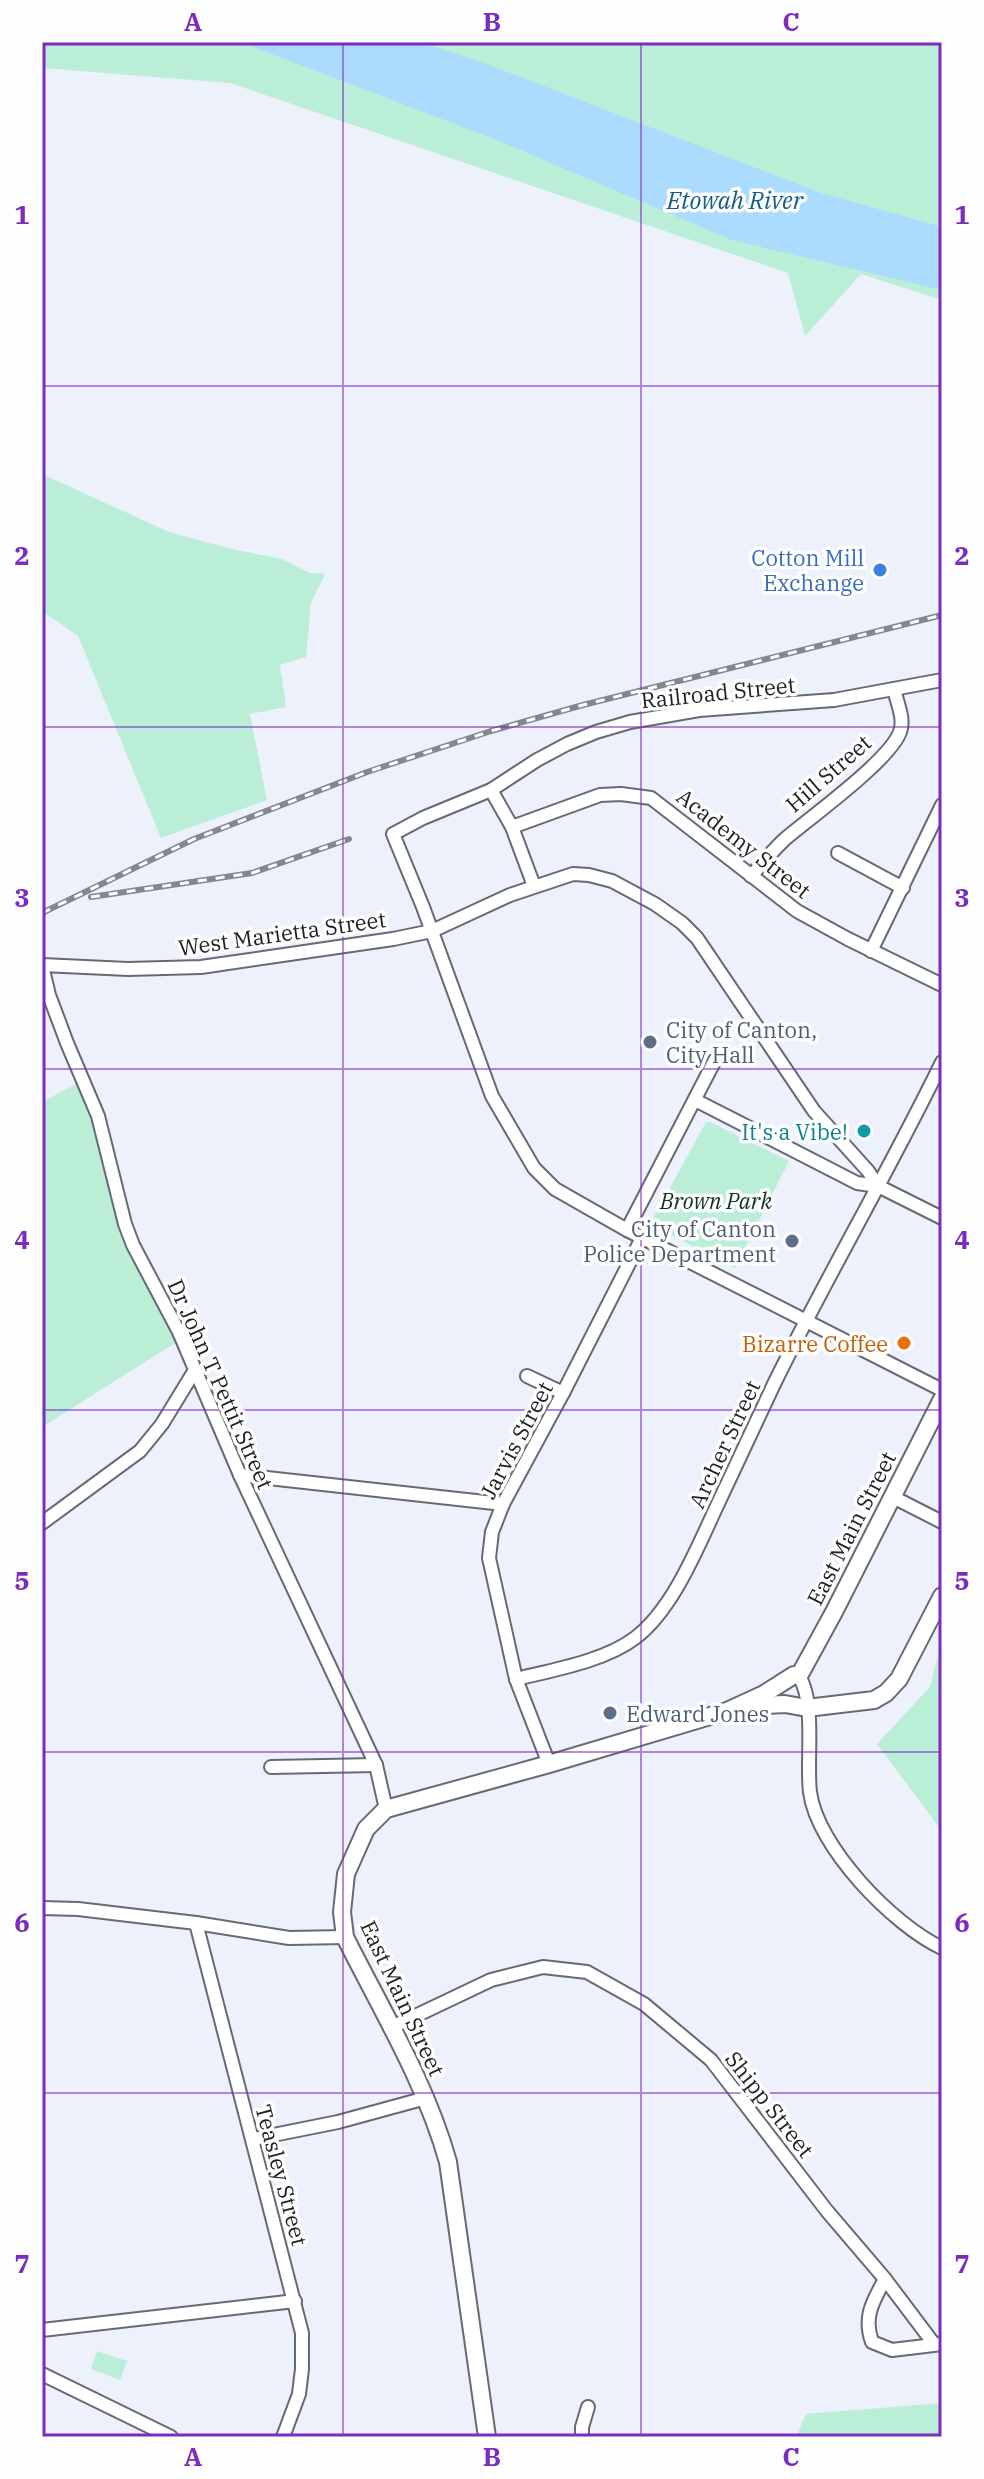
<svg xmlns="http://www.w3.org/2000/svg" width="984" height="2479" font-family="'IBM Plex Serif',serif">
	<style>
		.green { fill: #bbeed6 }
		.water { fill: #abdbfd }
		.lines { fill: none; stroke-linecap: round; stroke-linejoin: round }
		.minor-casing { stroke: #676a73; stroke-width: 16 }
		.major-casing { stroke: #676a73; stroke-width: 20 }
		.minor { stroke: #fff; stroke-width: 12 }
		.major { stroke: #fff; stroke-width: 16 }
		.rail-casing { stroke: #84878e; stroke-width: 6 }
		.rail { stroke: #fefefe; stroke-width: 3; stroke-dasharray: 9; stroke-linecap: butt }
		.grid { fill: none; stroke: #7b2cbf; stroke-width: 2; stroke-opacity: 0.55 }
		.shop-dot { fill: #3f7fe0; stroke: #fefefe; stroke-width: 3 }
		.service-dot { fill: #5c6f8a; stroke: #fefefe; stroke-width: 3 }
		.culture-dot { fill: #0f9aa8; stroke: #fefefe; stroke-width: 3 }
		.food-dot { fill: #e8710a; stroke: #fefefe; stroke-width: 3 }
		.labels { text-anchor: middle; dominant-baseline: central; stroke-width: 7; stroke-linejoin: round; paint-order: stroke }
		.shop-label { font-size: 22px; fill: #366cbe; stroke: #fefefe; text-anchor: end }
		.street-label { font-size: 22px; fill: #1f2024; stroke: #fefefe }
		.service-label { font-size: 22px; fill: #4e5e75; stroke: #fefefe; text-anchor: start }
		.culture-label { font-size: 22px; fill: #0d838f; stroke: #fefefe; text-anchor: end }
		.park-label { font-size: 22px; font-style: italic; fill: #103124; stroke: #fefefe }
		.food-label { font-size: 22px; fill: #c56008; stroke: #fefefe; text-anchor: end }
		.water-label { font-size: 24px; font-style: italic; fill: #145c84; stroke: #fefefe }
		.neatline { fill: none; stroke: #7b2cbf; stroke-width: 3 }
		.grid-label { font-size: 26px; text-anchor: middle; font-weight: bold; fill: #7b2cbf }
	</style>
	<rect width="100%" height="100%" fill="#edf1fb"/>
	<g class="green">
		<polygon points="42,42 942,42 942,300 861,274 805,336 788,273 230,83 42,68"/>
		<polygon points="42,474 169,532 232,549 282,559 310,573 325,574 311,603 306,657 280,665 286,707 250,714 267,800 161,838 78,636 42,611"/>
		<polygon points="76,1084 180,1340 42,1427 42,1102"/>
		<polygon points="706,1122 710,1122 789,1161 735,1268 650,1224"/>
		<polygon points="942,1639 942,1831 877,1744 930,1687"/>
		<polygon points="97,2351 127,2361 120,2380 91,2369"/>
		<polygon points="942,2403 942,2437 796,2437 806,2414"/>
	</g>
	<polygon class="water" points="240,42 420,42 484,63 821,193 942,227 942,290 732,240 497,140"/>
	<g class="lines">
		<defs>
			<g id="minor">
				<polyline points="942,680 834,700 699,710 630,722 596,732 567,744 537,760 491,790 423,818 393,834 423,907 492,1096 534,1168 555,1189 627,1230 942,1390"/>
				<polyline points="491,790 512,827 534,886"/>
				<polyline points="512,827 600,795 621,794 651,798 797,911 848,939 942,985"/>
				<polyline points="838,853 903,888"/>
				<path d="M751,876C762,864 773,850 785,839C812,816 889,761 900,732C905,719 897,703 894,689"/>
				<polyline points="871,951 942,805"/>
				<polyline points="42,965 128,969 201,967 393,939 432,931 510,895 573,874 589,875 612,881 655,904 682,923 697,938 814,1111 868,1171 878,1186"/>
				<polyline points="42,966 49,995 67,1043 98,1116 125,1224 133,1245 179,1332 240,1475 376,1765 386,1809"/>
				<polyline points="695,1100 857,1183 878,1186 942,1218"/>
				<polyline points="627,1230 715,1060"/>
				<polyline points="527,1376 563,1393"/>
				<polyline points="240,1475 503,1504"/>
				<polyline points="891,1496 942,1522"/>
				<polyline points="42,1523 140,1451 162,1424 195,1370"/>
				<path d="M799,1676C816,1703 806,1760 810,1792C817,1847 893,1925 942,1948"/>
				<path d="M516,1679C553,1670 605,1661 635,1638C672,1610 696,1551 715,1510C735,1468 754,1426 774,1384C827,1276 889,1171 942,1062"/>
				<polyline points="549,1764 516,1679 489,1558 492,1532 503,1504 563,1393 642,1238"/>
				<polyline points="271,1767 376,1765"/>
				<polyline points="42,1908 78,1909 196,1923 289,1938 345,1937"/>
				<polyline points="196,1923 302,2333 302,2369 299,2394 283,2437"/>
				<polyline points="390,2028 491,1980 543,1967 587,1972 644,2004 711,2060 827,2211 885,2279 934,2344"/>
				<polyline points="253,2139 338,2122 426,2098"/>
				<path d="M885,2279C873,2301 863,2317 872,2342L892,2350L942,2344"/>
				<polyline points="42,2330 295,2301"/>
				<polyline points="42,2374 171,2437"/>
				<polyline points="582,2437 582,2427 588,2407"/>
			</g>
			<g id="major">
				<polyline points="744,1706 785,1704 807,1708 874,1700 886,1693 899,1679 942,1596"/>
				<path d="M487,2437L448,2162C426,2083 382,2011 345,1937L342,1912L346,1874L366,1829L386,1809L549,1764L727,1711L764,1694L794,1675L799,1676L834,1612L942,1399"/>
			</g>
		</defs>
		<use href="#minor" class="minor-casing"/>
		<use href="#major" class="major-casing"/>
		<use href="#minor" class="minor"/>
		<use href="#major" class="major"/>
		<defs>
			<g id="rail">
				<polyline points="91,897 252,873 349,839"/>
				<polyline points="42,913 194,839 367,772 491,731 583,705 942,615"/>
			</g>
		</defs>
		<use href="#rail" class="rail-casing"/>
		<use href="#rail" class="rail"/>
	</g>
	<path class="grid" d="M343,42V2437M641,42V2437M42,386H942M42,727H942M42,1069H942M42,1410H942M42,1752H942M42,2093H942"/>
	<circle class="shop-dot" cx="880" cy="570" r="8"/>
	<g class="service-dot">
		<circle cx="650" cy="1042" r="8"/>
		<circle cx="792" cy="1241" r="8"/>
		<circle cx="610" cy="1713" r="8"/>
	</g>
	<circle class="culture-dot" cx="864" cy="1131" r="8"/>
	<circle class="food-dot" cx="904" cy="1343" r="8"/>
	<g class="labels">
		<g class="shop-label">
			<text x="864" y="557">Cotton Mill<tspan x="864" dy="25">Exchange</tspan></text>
		</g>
		<g class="street-label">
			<text transform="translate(718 692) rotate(-6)">Railroad Street</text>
			<text transform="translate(828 773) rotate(-41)">Hill Street</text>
			<text transform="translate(744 843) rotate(38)">Academy Street</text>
			<text transform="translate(282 933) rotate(-8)">West Marietta Street</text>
			<text transform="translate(221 1384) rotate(66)">Dr John T Pettit Street</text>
			<text transform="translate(516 1440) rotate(-62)">Jarvis Street</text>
			<text transform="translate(724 1444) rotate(-65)">Archer Street</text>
			<text transform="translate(851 1528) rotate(-63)">East Main Street</text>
			<text transform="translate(403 1998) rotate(65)">East Main Street</text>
			<text transform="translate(770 2104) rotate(52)">Shipp Street</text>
			<text transform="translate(282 2175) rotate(75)">Teasley Street</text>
		</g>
		<g class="service-label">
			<text x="666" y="1029">City of Canton,<tspan x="666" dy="25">City Hall</tspan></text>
			<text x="776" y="1228" text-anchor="end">City of Canton<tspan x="776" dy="25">Police Department</tspan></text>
			<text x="626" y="1713">Edward Jones</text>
		</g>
		<g class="culture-label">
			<text x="848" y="1131">It's a Vibe!</text>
		</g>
		<g class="park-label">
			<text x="716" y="1200">Brown Park</text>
		</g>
		<g class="food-label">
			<text x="888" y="1343">Bizarre Coffee</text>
		</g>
		<g class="water-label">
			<text x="735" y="200">Etowah River</text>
		</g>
	</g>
	<rect width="984" height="2479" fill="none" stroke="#fefefe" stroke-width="88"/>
	<rect x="44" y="44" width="896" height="2391" class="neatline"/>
	<g class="grid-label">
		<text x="193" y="31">A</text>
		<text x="492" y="31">B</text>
		<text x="791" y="31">C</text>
		<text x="22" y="224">1</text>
		<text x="962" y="224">1</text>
		<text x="22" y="565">2</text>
		<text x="962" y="565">2</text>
		<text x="22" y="907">3</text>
		<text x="962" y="907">3</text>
		<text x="22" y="1249">4</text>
		<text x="962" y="1249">4</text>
		<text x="22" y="1590">5</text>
		<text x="962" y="1590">5</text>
		<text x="22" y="1932">6</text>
		<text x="962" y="1932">6</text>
		<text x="22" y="2273">7</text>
		<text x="962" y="2273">7</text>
		<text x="193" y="2466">A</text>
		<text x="492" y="2466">B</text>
		<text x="791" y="2466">C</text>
	</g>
</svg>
